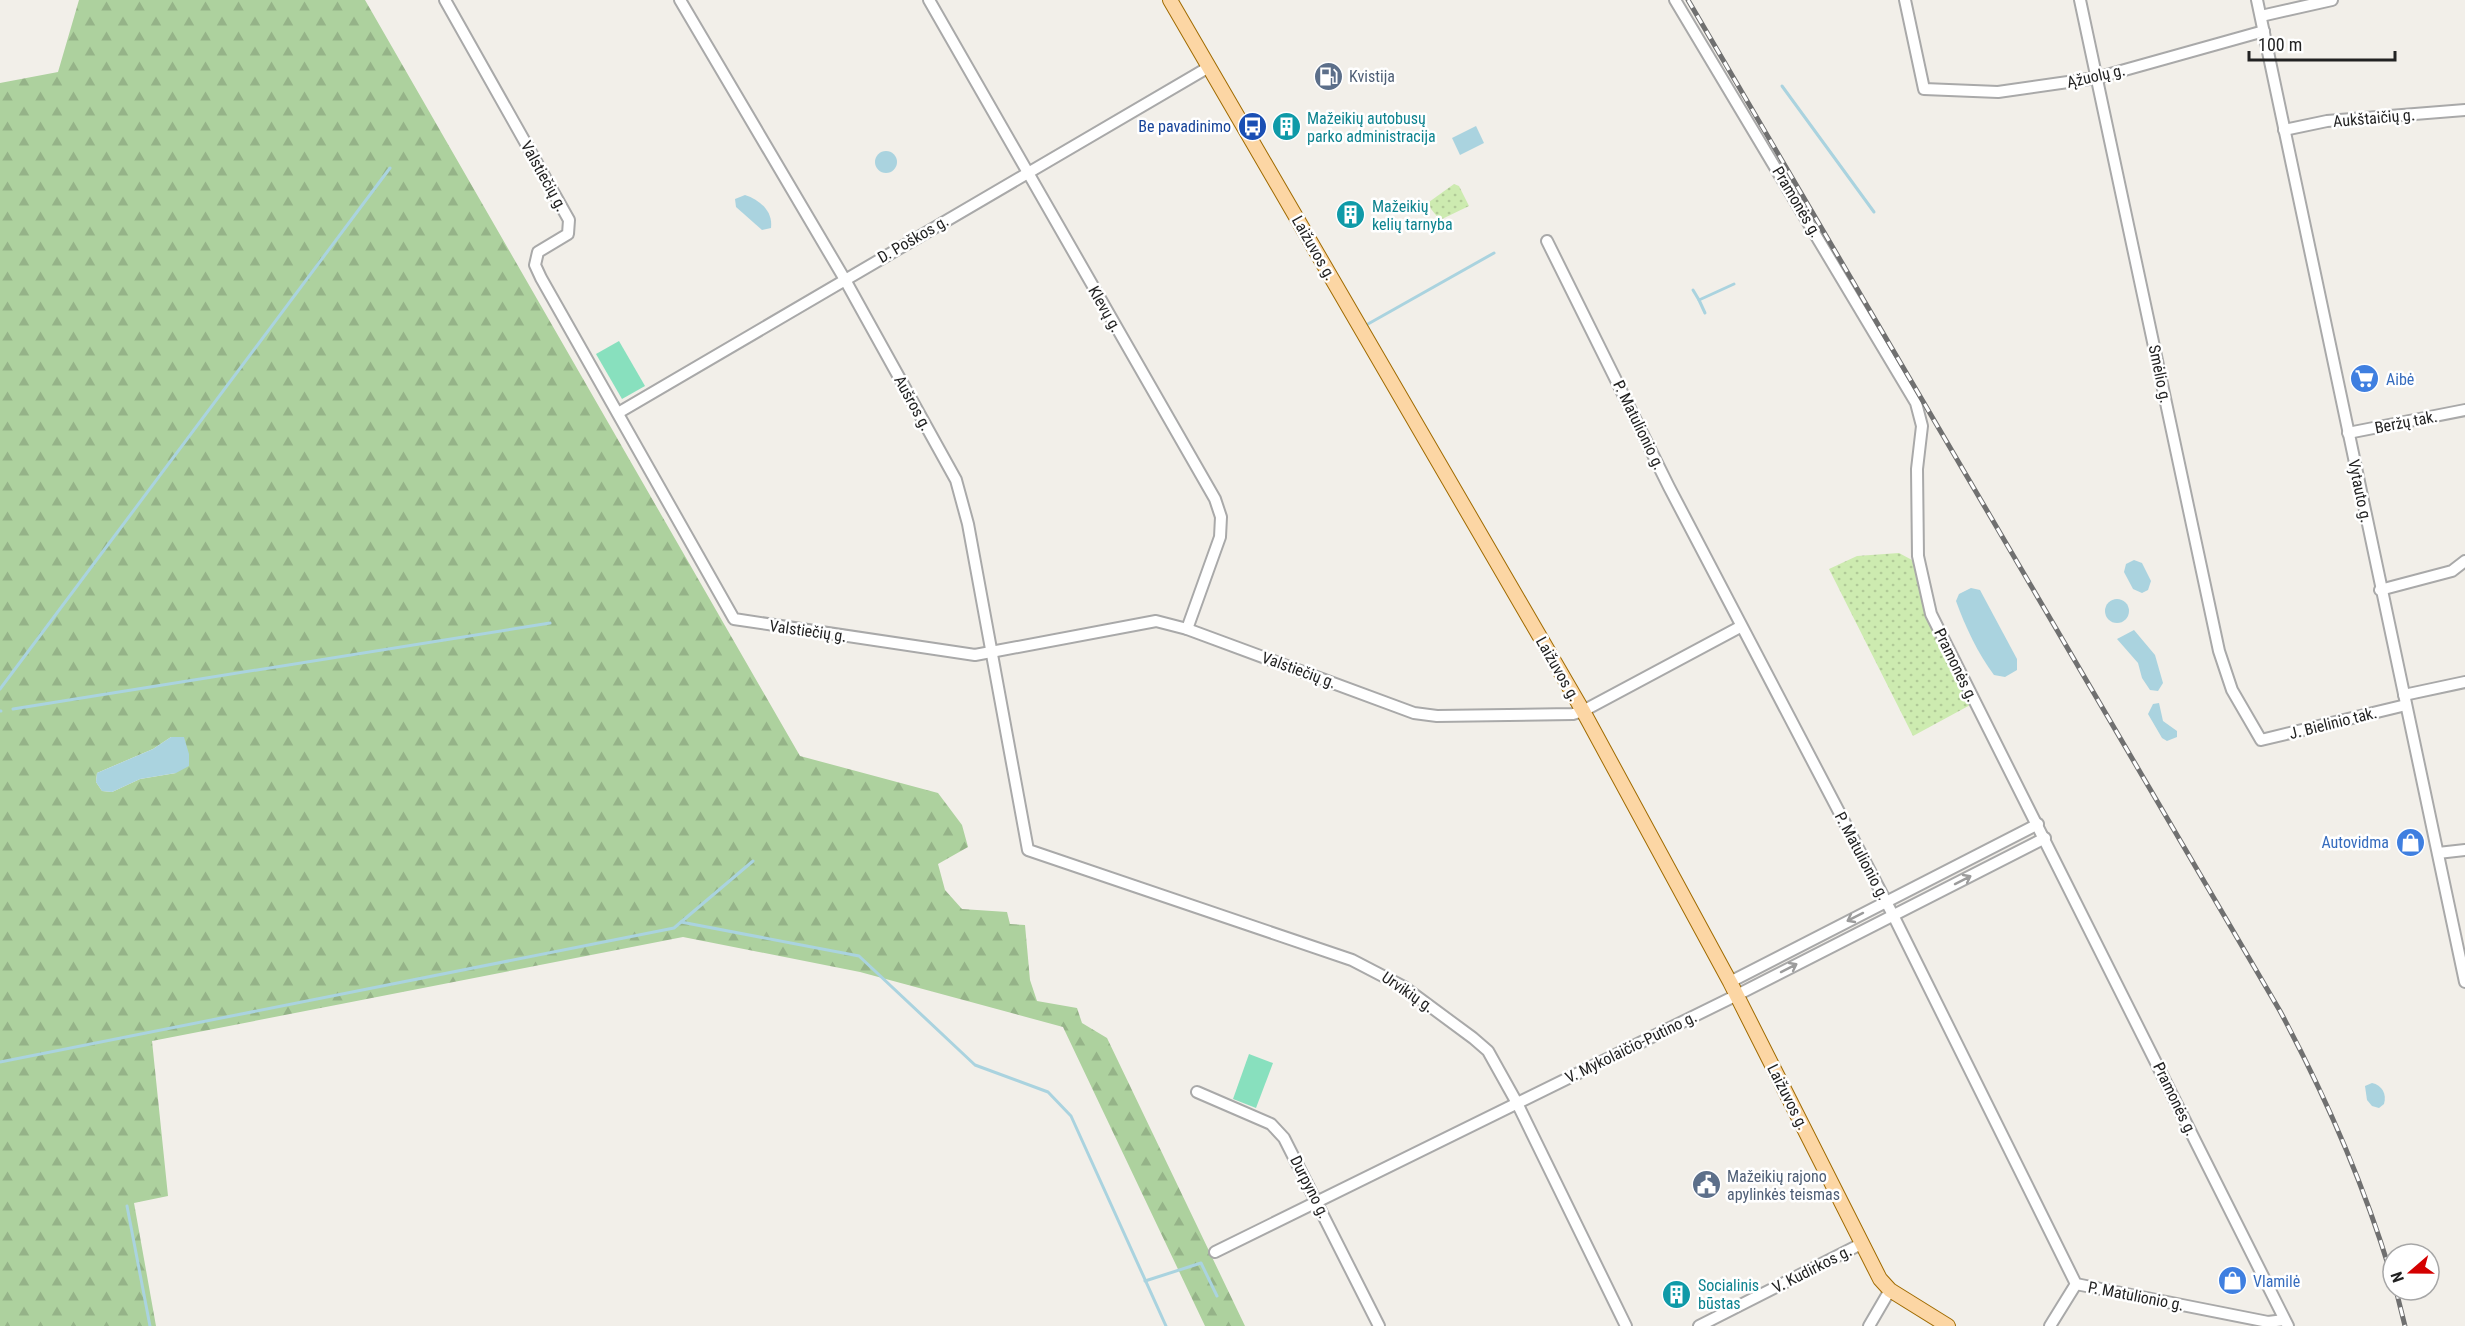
<svg xmlns="http://www.w3.org/2000/svg" width="2465" height="1326" font-family="'Roboto Condensed',sans-serif">
	<style>
		.grass { fill: url(#grass-dots) }
		.forest { fill: url(#forest-firs); fill-rule: evenodd }
		.pitch { fill: #88e0be }
		.water { fill: #aad3df }
		.lines { fill: none; stroke-linecap: round; stroke-linejoin: round }
		.stream { stroke: #aad3df; stroke-width: 3 }
		.minor-casing { stroke: #a9a9a9; stroke-width: 14 }
		.major-casing { stroke: #a06b00; stroke-width: 16 }
		.minor { stroke: #fff; stroke-width: 10 }
		.major { stroke: #fcd6a4; stroke-width: 14 }
		.rail-casing { stroke: #707070; stroke-width: 5 }
		.rail { stroke: #fff; stroke-width: 3; stroke-dasharray: 9; stroke-linecap: butt }
		.oneway { stroke: #9c9c9c }
		.labels { text-anchor: middle; dominant-baseline: central; stroke-width: 5; stroke-linejoin: round; paint-order: stroke }
		.service-label { font-size: 16px; fill: #4e5e75; stroke: #fff; text-anchor: start }
		.street-label { font-size: 16px; fill: #222; stroke: #fff }
		.culture-label { font-size: 16px; fill: #0d838f; stroke: #fff; text-anchor: start }
		.transit-label { font-size: 16px; fill: #164399; stroke: #fff; text-anchor: end }
		.shop-label { font-size: 16px; fill: #366cbe; stroke: #fff; text-anchor: start }
	</style>
	<defs>
		<pattern id="grass-dots" width="8" height="8" patternUnits="userSpaceOnUse" patternTransform="scale(1.5)"><rect width="8" height="8" fill="#cdebb0"/><path d="M2 2h.1M6 6h.1" fill="none" stroke="#b0c997" stroke-width="1.8" stroke-linecap="round"/></pattern>
		<pattern id="forest-firs" width="22" height="20" patternUnits="userSpaceOnUse" patternTransform="scale(1.5)"><rect width="22" height="20" fill="#add19e"/><path d="M5 1l3.5 6h-7zM16 11l3.5 6h-7z" fill="#95b388"/></pattern>
	</defs>
	<rect width="100%" height="100%" fill="#f2efe9"/>
	<g class="grass">
		<polygon points="1454,184 1459,186 1469,206 1440,220 1431,209 1429,202"/>
		<polygon points="1899,553 1912,560 1929,617 1972,704 1913,736 1829,569 1857,556"/>
	</g>
	<path class="forest" d="M79,0H365L800,756L938,793L962,825L968,847L938,864L945,890L962,909L1007,912L1010,924L1025,925L1030,980L1037,1001L1077,1008L1082,1023L1107,1038L1245,1326H1205L1063,1027L860,972L683,937L152,1041L168,1196L134,1203L156,1326H0V83L58,72ZM171,737L176,773L140,779L112,792L102,791L96,782L97,773L153,749Z"/>
	<g class="pitch">
		<polygon points="619,341 645,386 622,399 596,354"/>
		<polygon points="1249,1054 1273,1063 1256,1108 1233,1099"/>
	</g>
	<g class="water">
		<polygon points="1476,126 1484,143 1460,155 1452,138"/>
		<circle cx="886" cy="162" r="11"/>
		<path d="M745,195C760,200 773,211 771,228L762,230L736,207L735,199Z"/>
		<polygon points="2134,560 2142,563 2151,581 2148,590 2142,593 2133,589 2124,572 2126,564"/>
		<path d="M1971,588L1980,590L2017,659V670L2005,677L1994,675C1978,654 1965,626 1956,601L1959,594Z"/>
		<circle cx="2117" cy="611" r="12"/>
		<polygon points="2134,630 2155,655 2163,683 2158,691 2150,690 2142,678 2138,663 2117,639"/>
		<polygon points="2159,703 2163,721 2177,731 2177,737 2167,741 2162,738 2148,714 2153,704"/>
		<polygon points="171,737 184,737 189,754 189,766 176,773 140,779 112,792 102,791 96,782 97,773 153,749"/>
		<path d="M2372,1083C2382,1085 2387,1094 2384,1104L2379,1108L2372,1106L2367,1100L2365,1086Z"/>
	</g>
	<g class="lines">
		<g class="stream">
			<polyline points="1782,86 1874,212"/>
			<polyline points="1693,290 1699,300"/>
			<polyline points="1705,313 1699,300 1734,284"/>
			<polyline points="1368,324 1494,253"/>
			<polyline points="0,689 390,168"/>
			<polyline points="13,709 550,623"/>
			<polyline points="0,711 1,711"/>
			<polyline points="681,922 859,956 975,1065 1048,1092 1071,1116 1166,1326"/>
			<polyline points="0,1062 674,928 753,861"/>
			<polyline points="127,1206 150,1326"/>
			<polyline points="1145,1281 1201,1263 1217,1296"/>
		</g>
		<defs>
			<g id="minor">
				<polyline points="445,0 569,220 568,234 538,252 535,265 541,278 734,619 975,655 1156,621 1187,629 1414,713 1437,716 1573,714 1583,711 1740,627"/>
				<polyline points="680,0 844,278 956,480 968,524 1028,850 1352,960 1404,987 1473,1038 1488,1051 1517,1103 1626,1326"/>
				<polyline points="929,0 1215,499 1221,517 1220,537 1187,629"/>
				<polyline points="1675,0 1916,403 1922,426 1917,469 1918,556 1931,614 2288,1326"/>
				<polyline points="1905,0 1924,89 1998,92 2096,78 2264,31"/>
				<polyline points="2080,0 2219,651 2232,690 2261,740 2406,705"/>
				<polyline points="2257,0 2465,982"/>
				<polyline points="2261,16 2332,0"/>
				<polyline points="2284,130 2327,121 2465,110"/>
				<polyline points="1547,241 1669,487 1893,915 2076,1284 2268,1322 2284,1320"/>
				<polyline points="618,413 1209,67"/>
				<polyline points="2348,433 2465,410"/>
				<polyline points="2380,590 2452,571 2465,561"/>
				<polyline points="2404,695 2465,682"/>
				<polyline points="2438,853 2465,850"/>
				<polyline points="1730,982 2038,824"/>
				<polyline points="1197,1092 1271,1124 1284,1138 1379,1326"/>
				<polyline points="1215,1252 1737,995 2045,838"/>
				<polyline points="1699,1326 1861,1244"/>
				<polyline points="1869,1326 1890,1290"/>
				<polyline points="2050,1326 2076,1284"/>
			</g>
			<polyline id="major" points="1170,0 1583,711 1730,982 1880,1279 1890,1290 1948,1326"/>
		</defs>
		<use href="#minor" class="minor-casing"/>
		<use href="#major" class="major-casing"/>
		<use href="#minor" class="minor"/>
		<use href="#major" class="major"/>
		<defs>
			<g id="rail">
				<path d="M1688,0L2280,1011C2326,1097 2365,1186 2393,1281"/>
				<polyline points="2396,1290 2405,1326"/>
			</g>
		</defs>
		<use href="#rail" class="rail-casing"/>
		<use href="#rail" class="rail"/>
	</g>
	<defs><path id="oneway-shaft" d="M-6 0H5M1.5-3L5.5 0L1.5 3" fill="none" stroke-width="1.6" stroke-linecap="round" stroke-linejoin="round" transform="scale(1.5)"/></defs>
	<g class="oneway">
		<use href="#oneway-shaft" transform="translate(1963 880) rotate(-27)"/>
		<use href="#oneway-shaft" transform="translate(1855 917) rotate(153)"/>
		<use href="#oneway-shaft" transform="translate(1789 968) rotate(-27)"/>
	</g>
	<defs>
		<symbol id="fuel-disc" viewBox="-11 -11 22 22"><circle r="9.5" fill="#5c6f8a" stroke="#fff"/><path d="M-5.5-6h7V0h2V4h1.3V-2.5L3-4.5l.8-.8L6-3V5H2.5V1h-1V6h-7ZM-4.2-4.7v3.2H.2V-4.7Z" fill="#fff"/></symbol>
		<symbol id="bus-disc" viewBox="-11 -11 22 22"><circle r="9.5" fill="#1a4fb4" stroke="#fff"/><path d="M-5-6H5V4H4V6H2V4H-2V6H-4V4H-5ZM-3.5-4V0h7V-4ZM-3.5 1.2v1.5H-2V1.2ZM2 1.2v1.5H3.5V1.2Z" fill="#fff"/></symbol>
		<symbol id="building-disc" viewBox="-11 -11 22 22"><circle r="9.5" fill="#0f9aa8" stroke="#fff"/><path d="M-4-6H4V6H1V3H-1V6H-4ZM-2.5-4.3h1.7v1.8h-1.7ZM.8-4.3h1.7v1.8H.8ZM-2.5-1h1.7V.8h-1.7ZM.8-1h1.7V.8H.8Z" fill="#fff"/></symbol>
		<symbol id="supermarket-disc" viewBox="-11 -11 22 22"><circle r="9.5" fill="#3f7fe0" stroke="#fff"/><path d="M-6-5.5h2.5l.6 2H6L4.5 2H-2.5L-4.4-4H-6ZM-1.5 3.2a1.3 1.3 0 1 0 .1 0ZM3 3.2a1.3 1.3 0 1 0 .1 0Z" fill="#fff"/></symbol>
		<symbol id="shop-disc" viewBox="-11 -11 22 22"><circle r="9.5" fill="#3f7fe0" stroke="#fff"/><path d="M-5-2.5h2.3a2.7 3.5 0 0 1 5.4 0H5L5.5 6h-11ZM-1.5-2.5h3a1.5 2.3 0 0 0-3 0Z" fill="#fff"/></symbol>
		<symbol id="civic-disc" viewBox="-11 -11 22 22"><circle r="9.5" fill="#5c6f8a" stroke="#fff"/><path d="M-.6-6.5H3V-4.5H.6V-3L4-1V1h2V6H-6V1h2V-1L-.6-3ZM-1.2 2.5V6h2.4V2.5Z" fill="#fff"/></symbol>
	</defs>
	<g fill-rule="evenodd">
		<use href="#fuel-disc" x="1312" y="60" width="33" height="33"/>
		<use href="#bus-disc" x="1236" y="110" width="33" height="33"/>
		<use href="#building-disc" x="1270" y="110" width="33" height="33"/>
		<use href="#building-disc" x="1334" y="198" width="33" height="33"/>
		<use href="#supermarket-disc" x="2348" y="362" width="33" height="33"/>
		<use href="#shop-disc" x="2394" y="826" width="33" height="33"/>
		<use href="#civic-disc" x="1690" y="1168" width="33" height="33"/>
		<use href="#shop-disc" x="2216" y="1264" width="33" height="33"/>
		<use href="#building-disc" x="1660" y="1278" width="33" height="33"/>
	</g>
	<g class="labels">
		<g class="service-label">
			<text x="1349" y="76">Kvistija</text>
			<text x="1727" y="1176">Mažeikių rajono<tspan x="1727" dy="18">apylinkės teismas</tspan></text>
		</g>
		<g class="street-label">
			<text transform="translate(2096 76) rotate(-13)">Ąžuolų g.</text>
			<text transform="translate(2374 118) rotate(-5)">Aukštaičių g.</text>
			<text transform="translate(544 176) rotate(61)">Valstiečių g.</text>
			<text transform="translate(1797 202) rotate(59)">Pramonės g.</text>
			<text transform="translate(913 239) rotate(-30)">D. Poškos g.</text>
			<text transform="translate(1314 248) rotate(60)">Laižuvos g.</text>
			<text transform="translate(1105 309) rotate(60)">Klevų g.</text>
			<text transform="translate(2160 374) rotate(78)">Smėlio g.</text>
			<text transform="translate(913 403) rotate(61)">Aušros g.</text>
			<text transform="translate(2406 422) rotate(-11)">Beržų tak.</text>
			<text transform="translate(1639 425) rotate(64)">P. Matulionio g.</text>
			<text transform="translate(2360 491) rotate(78)">Vytauto g.</text>
			<text transform="translate(808 631) rotate(8)">Valstiečių g.</text>
			<text transform="translate(1956 665) rotate(64)">Pramonės g.</text>
			<text transform="translate(1558 669) rotate(60)">Laižuvos g.</text>
			<text transform="translate(1299 670) rotate(20)">Valstiečių g.</text>
			<text transform="translate(2333 723) rotate(-14)">J. Bielinio tak.</text>
			<text transform="translate(1862 856) rotate(62)">P. Matulionio g.</text>
			<text transform="translate(1408 992) rotate(34)">Urvikių g.</text>
			<text transform="translate(1631 1047) rotate(-26)">V. Mykolaičio-Putino g.</text>
			<text transform="translate(1788 1097) rotate(63)">Laižuvos g.</text>
			<text transform="translate(2175 1099) rotate(64)">Pramonės g.</text>
			<text transform="translate(1310 1187) rotate(63)">Durpyno g.</text>
			<text transform="translate(1812 1269) rotate(-27)">V. Kudirkos g.</text>
			<text transform="translate(2136 1296) rotate(11)">P. Matulionio g.</text>
		</g>
		<g class="culture-label">
			<text x="1307" y="118">Mažeikių autobusų<tspan x="1307" dy="18">parko administracija</tspan></text>
			<text x="1372" y="206">Mažeikių<tspan x="1372" dy="18">kelių tarnyba</tspan></text>
			<text x="1698" y="1285">Socialinis<tspan x="1698" dy="18">būstas</tspan></text>
		</g>
		<g class="transit-label">
			<text x="1231" y="126">Be pavadinimo</text>
		</g>
		<g class="shop-label">
			<text x="2386" y="379">Aibė</text>
			<text x="2389" y="842" text-anchor="end">Autovidma</text>
			<text x="2253" y="1281">Vlamilė</text>
		</g>
	</g>
	<g transform="translate(2411 1272) rotate(250)"><circle r="28" fill="#ffffff" stroke="#a7a7a7" stroke-width="1.5"/>
	<path d="M0-4.5L10 22L0 15L-10 22Z" fill="#d40000"/>
	<text y="-9" font-size="16" font-weight="bold" text-anchor="middle" fill="#222222">N</text>
	</g>
	<path d="M2249 51v9h146v-9" fill="none" stroke="#222222" stroke-width="3"/>
	<text x="2258" y="51" font-size="18" fill="#222222" stroke="#ffffff" stroke-width="4.5" paint-order="stroke">100 m</text>
</svg>
